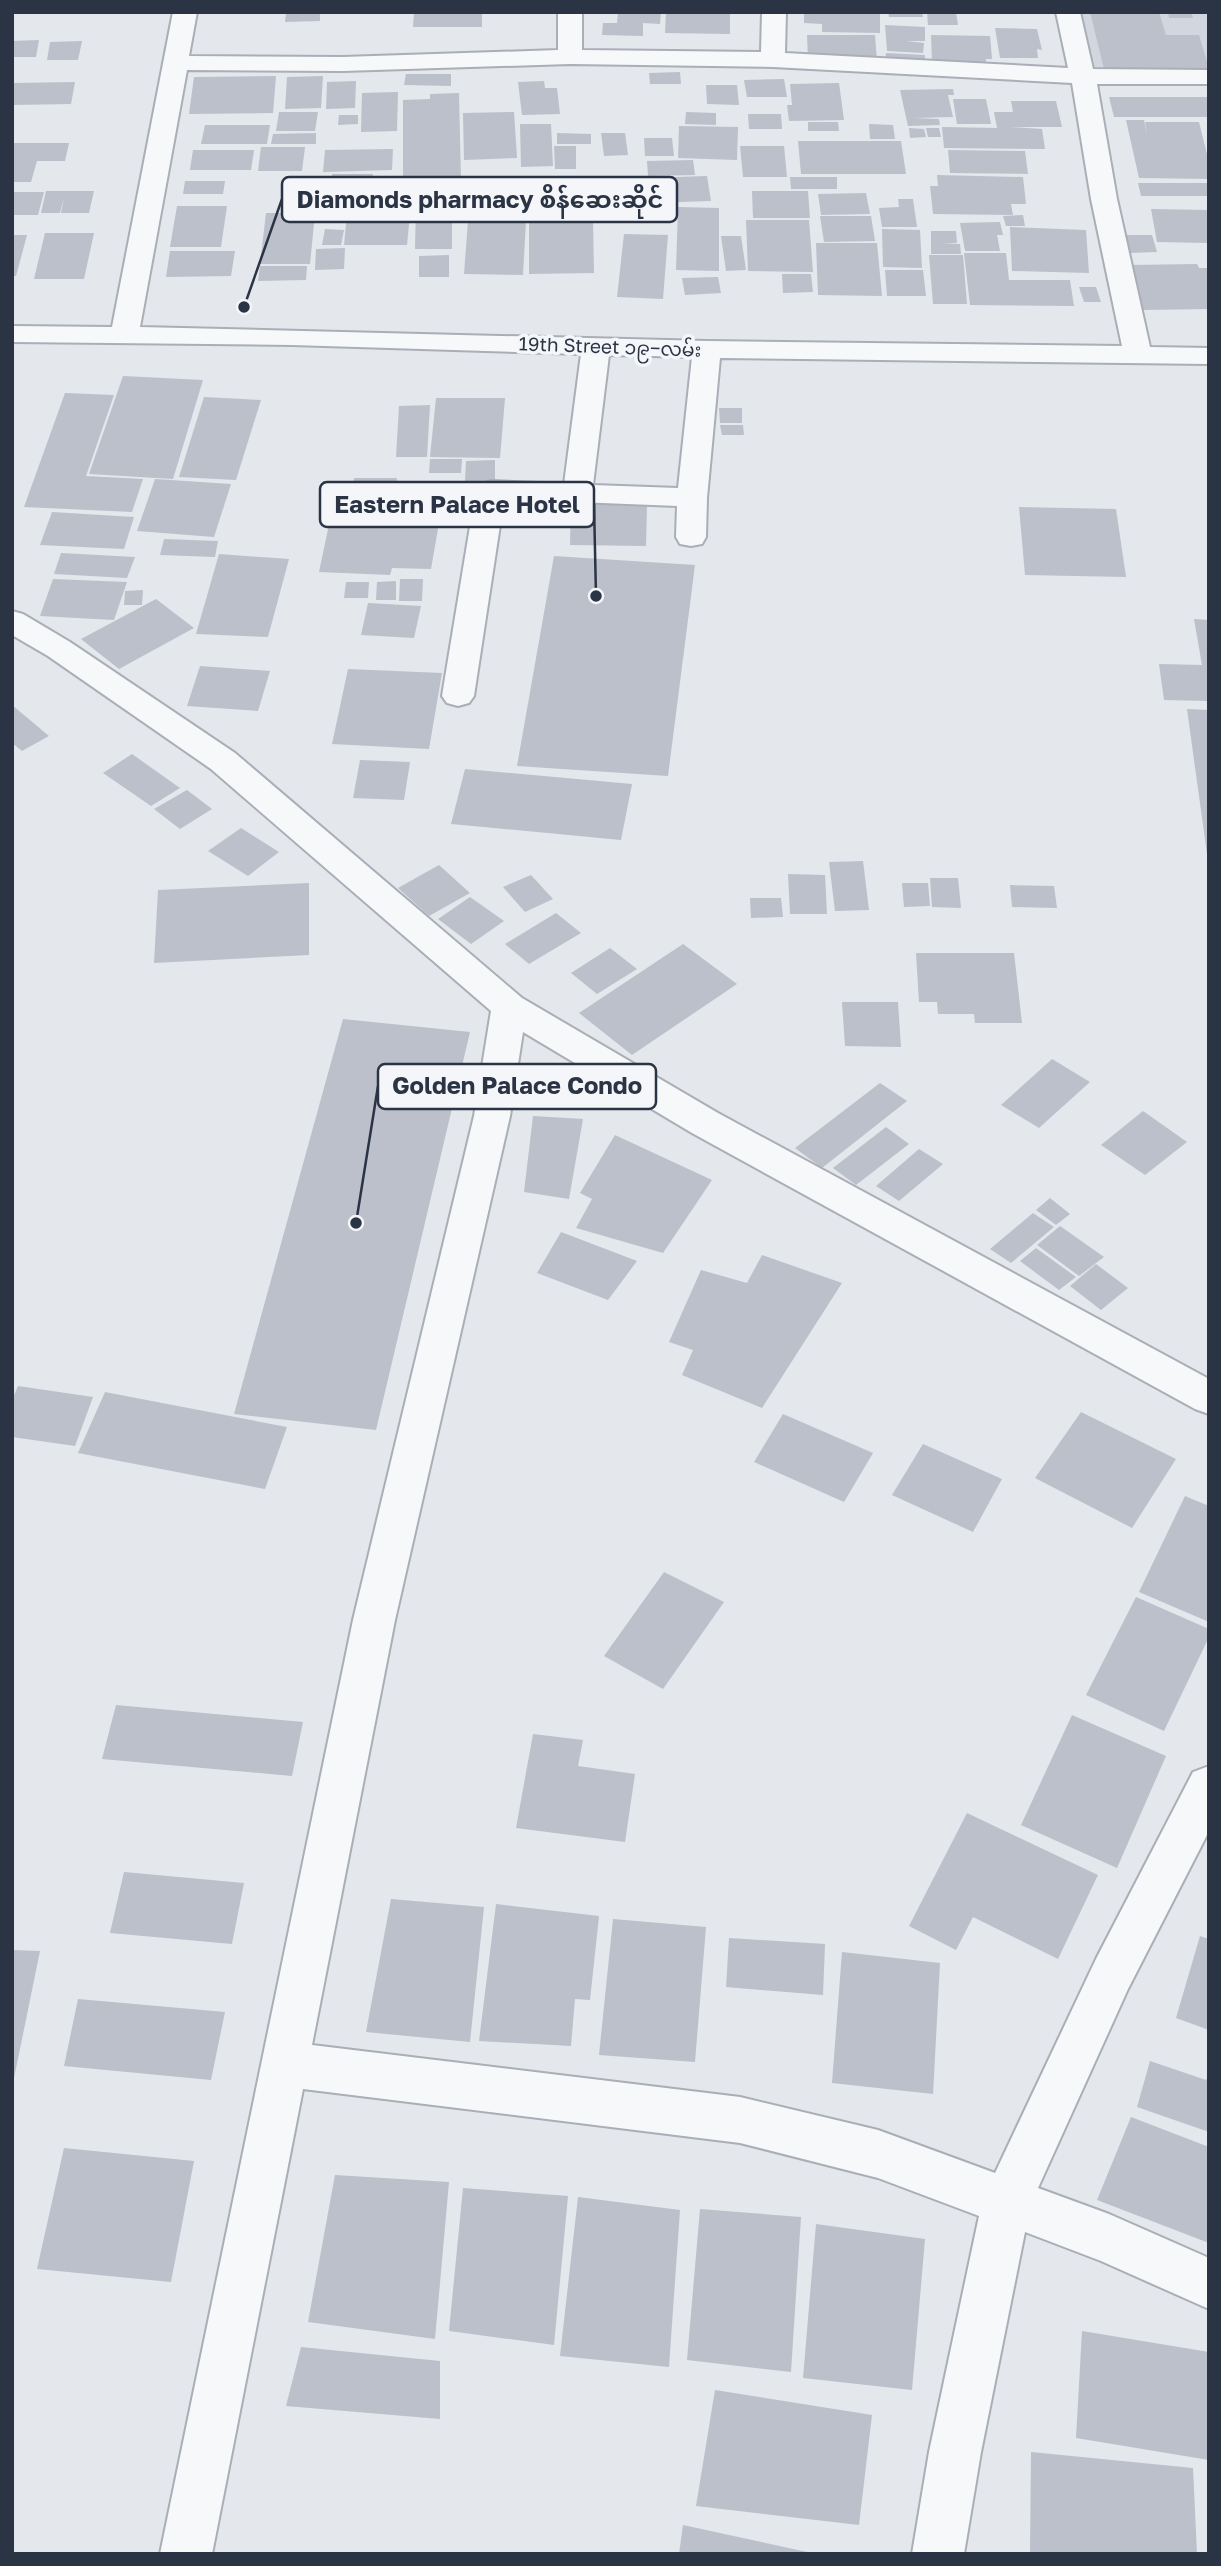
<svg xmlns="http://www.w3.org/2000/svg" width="1221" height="2566" font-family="'Golos Text','Noto Sans Myanmar',sans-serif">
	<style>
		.built { fill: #d2d6de }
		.building { fill: #bbc0ca }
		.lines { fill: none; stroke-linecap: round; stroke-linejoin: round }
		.minor-casing { stroke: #a9aeb7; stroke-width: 4 }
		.minor { fill: #f7f8fa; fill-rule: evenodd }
		.labels { text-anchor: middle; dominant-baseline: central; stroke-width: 7; stroke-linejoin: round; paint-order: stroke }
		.far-street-label { font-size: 19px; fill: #2b3445; stroke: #f4f6f9 }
		.leader { fill: none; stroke: #2b3445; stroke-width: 2.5 }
		.callout-dot { fill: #2b3445; stroke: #f4f6f9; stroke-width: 2.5 }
		.callout { fill: #f4f6f9; stroke: #2b3445; stroke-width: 2.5 }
		.callout-label { font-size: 24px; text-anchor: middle; font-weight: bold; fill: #2b3445 }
	</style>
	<rect width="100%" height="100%" fill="#e4e7ec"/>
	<polygon class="built" points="1078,12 1209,12 1209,79 1092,80"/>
	<g class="building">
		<polygon points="286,12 320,12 320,21 285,22"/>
		<polygon points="414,12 482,12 482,27 413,27"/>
		<polygon points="618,12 661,12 660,24 643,23 643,36 602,35 603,23 617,23"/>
		<polygon points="666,12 730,12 730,34 665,33"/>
		<polygon points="804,12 880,12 880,33 822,32 822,24 804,23"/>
		<polygon points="888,12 922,12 923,17 889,17"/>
		<polygon points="927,12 956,12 958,25 928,25"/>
		<polygon points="1090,12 1159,12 1166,35 1199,35 1209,68 1104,69"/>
		<polygon points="1168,12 1191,12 1193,18 1169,18"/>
		<polygon points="885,25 925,27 925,41 906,41 924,43 923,53 887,51"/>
		<polygon points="995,28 1037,29 1042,50 1037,49 1038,58 1000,58"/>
		<polygon points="807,35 875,35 877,61 808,59"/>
		<polygon points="931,35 990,36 992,59 986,59 986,64 932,62"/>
		<polygon points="39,40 36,57 12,57 12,41"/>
		<polygon points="82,41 78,60 47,60 50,42"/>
		<polygon points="886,53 925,55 925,62 885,60"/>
		<polygon points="680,72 681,84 650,84 649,73"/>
		<polygon points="406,74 451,74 451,86 404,85"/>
		<polygon points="276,76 273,113 189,114 194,77"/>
		<polygon points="323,76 321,108 285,109 287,77"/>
		<polygon points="784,79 787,97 747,97 744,80"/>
		<polygon points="356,81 355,108 326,109 327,82"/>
		<polygon points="544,81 545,88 557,88 560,114 522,115 518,82"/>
		<polygon points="75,82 71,104 12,105 12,83"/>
		<polygon points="839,83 844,120 789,121 787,105 792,105 790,84"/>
		<polygon points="706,85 737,85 739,105 707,104"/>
		<polygon points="953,89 954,95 948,95 953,117 914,118 939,119 940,125 908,126 900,90"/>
		<polygon points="398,92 397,131 361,132 362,93"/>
		<polygon points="459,93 461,181 403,182 403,100 430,99 430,94"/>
		<polygon points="1109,97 1209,97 1209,117 1114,117"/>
		<polygon points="953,99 986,99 991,124 957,124"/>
		<polygon points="1011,101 1056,101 1062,127 1011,127 1042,129 1045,149 944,148 942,127 997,128 994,112 1013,112"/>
		<polygon points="279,112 318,112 315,131 276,131"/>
		<polygon points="514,112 517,158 464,160 463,113"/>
		<polygon points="686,112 716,113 716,125 685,124"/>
		<polygon points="748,114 781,114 782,129 749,129"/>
		<polygon points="339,115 358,115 358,124 338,125"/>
		<polygon points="1126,120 1144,120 1147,136 1145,122 1199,122 1209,162 1209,179 1139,178"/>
		<polygon points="808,122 838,122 839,131 808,131"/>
		<polygon points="520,124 551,124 553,166 521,167"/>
		<polygon points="869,124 893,125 895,139 870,139"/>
		<polygon points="205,125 270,125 267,144 201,144"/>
		<polygon points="679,126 738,127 737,160 678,158"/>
		<polygon points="909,128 924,129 926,137 910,138"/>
		<polygon points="926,128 939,128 941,137 928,137"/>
		<polygon points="316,133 316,144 271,144 273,134"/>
		<polygon points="557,133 591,134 591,144 557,144"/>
		<polygon points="601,133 625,133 628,155 604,156"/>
		<polygon points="644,138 672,138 674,156 645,156"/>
		<polygon points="798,141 901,141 906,174 801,174"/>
		<polygon points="12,143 69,143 65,161 37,161 31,182 12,182"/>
		<polygon points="554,146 576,146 576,169 555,169"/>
		<polygon points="740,146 784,146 787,177 743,177"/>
		<polygon points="261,147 305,147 302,171 258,171"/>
		<polygon points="393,149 392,170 323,172 325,150"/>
		<polygon points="193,150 254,150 251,170 190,170"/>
		<polygon points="948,150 1025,151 1028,174 950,173"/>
		<polygon points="693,160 695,175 648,176 647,161"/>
		<polygon points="332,174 373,174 372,188 331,188"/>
		<polygon points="937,175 1023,177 1026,204 1011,204 1013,215 933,214 930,186 938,186"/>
		<polygon points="707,176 711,201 650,203 647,178"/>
		<polygon points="790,177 837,177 837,189 791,189"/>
		<polygon points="185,181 225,181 223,194 183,194"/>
		<polygon points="1138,183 1209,183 1209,196 1141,196"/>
		<polygon points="46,191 94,191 89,213 61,213 64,197 60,213 41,213"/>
		<polygon points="321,191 345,191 343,222 318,222"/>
		<polygon points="752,191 808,191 810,218 753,218"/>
		<polygon points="12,192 44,192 38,215 12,215"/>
		<polygon points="349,193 412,193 407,245 344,245"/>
		<polygon points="866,193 870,214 821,215 818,194"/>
		<polygon points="898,199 913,199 917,227 882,227 879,208 899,207"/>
		<polygon points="416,203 452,203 452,249 415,249"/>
		<polygon points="177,206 227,206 221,247 170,247"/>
		<rect x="623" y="207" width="43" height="16"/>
		<polygon points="678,207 719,208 719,271 676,270"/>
		<polygon points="1151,209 1209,210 1209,243 1157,242"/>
		<polygon points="266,213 315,213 310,264 260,264"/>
		<polygon points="1023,215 1025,226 1006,226 1003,216"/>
		<polygon points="820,216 871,216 875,241 824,242"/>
		<polygon points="746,220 809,220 813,272 748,271"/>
		<polygon points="468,221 526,221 523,275 464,274"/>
		<polygon points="593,221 594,273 529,274 529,222"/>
		<polygon points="1000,222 1003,235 997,235 1000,251 965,251 960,223"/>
		<polygon points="1010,227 1086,230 1089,273 1012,271"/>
		<polygon points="325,229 344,230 341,245 322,245"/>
		<polygon points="882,229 920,230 922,268 883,267"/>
		<polygon points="931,231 956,231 957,243 943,244 960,244 961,254 931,254"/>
		<polygon points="45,233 94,233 84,279 34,279"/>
		<polygon points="624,234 668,235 663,299 617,297"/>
		<polygon points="12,235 27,235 16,276 12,276"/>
		<polygon points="1125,235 1152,235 1157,252 1129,253"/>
		<polygon points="721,236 741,236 746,270 726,271"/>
		<polygon points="816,243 877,243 882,296 818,295"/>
		<polygon points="345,248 344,269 315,270 316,249"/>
		<polygon points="170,251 235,251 231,276 166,277"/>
		<polygon points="964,253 1006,253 1009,280 1070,280 1074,306 970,305"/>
		<polygon points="449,255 449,277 419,277 419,256"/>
		<polygon points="929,255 963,255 967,304 933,304"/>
		<polygon points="1197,264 1199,268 1209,268 1209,309 1143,310 1131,265"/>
		<polygon points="260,266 307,266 306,280 258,281"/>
		<polygon points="885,270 923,270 926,296 887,296"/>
		<polygon points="782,274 811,274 813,292 783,293"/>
		<polygon points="718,277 721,293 685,295 682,278"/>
		<polygon points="1079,287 1096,287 1101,302 1084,302"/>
		<polygon points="123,376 203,380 173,479 89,474"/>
		<polygon points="65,393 114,395 86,476 143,479 132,512 24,507"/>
		<polygon points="204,397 261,400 236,480 179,477"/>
		<polygon points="436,398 505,398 500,458 430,457"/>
		<polygon points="430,405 427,457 396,457 399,406"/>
		<polygon points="719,408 742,408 742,423 720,423"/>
		<polygon points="720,425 743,425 744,435 722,435"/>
		<polygon points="430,459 462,459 461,473 429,473"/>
		<polygon points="495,460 495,482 465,482 466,461"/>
		<polygon points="354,478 397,478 395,495 352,494"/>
		<polygon points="155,479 231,484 214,537 137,531"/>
		<polygon points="335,496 443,500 431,569 392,568 390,575 319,572"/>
		<polygon points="571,504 647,505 646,546 570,545"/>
		<polygon points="1019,507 1116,509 1126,577 1025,575"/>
		<polygon points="52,512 134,517 124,549 40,545"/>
		<polygon points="164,539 218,541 215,557 160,555"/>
		<polygon points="61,553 135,557 127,578 54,574"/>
		<polygon points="219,554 289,559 268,637 196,634"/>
		<polygon points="554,556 695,565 668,776 517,766"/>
		<polygon points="53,579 127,582 114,620 40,616"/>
		<polygon points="400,579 423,579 422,601 399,601"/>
		<polygon points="396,581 396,600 376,600 377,582"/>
		<polygon points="346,582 369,582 368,598 344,598"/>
		<polygon points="143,590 142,605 124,605 125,591"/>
		<polygon points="156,599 194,628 119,669 81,639"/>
		<polygon points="368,603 421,606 414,638 361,635"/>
		<polygon points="1194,619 1209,620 1209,701 1164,700 1159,664 1202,665"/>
		<polygon points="200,666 270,671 258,711 187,706"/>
		<polygon points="348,669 442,673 429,749 332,744"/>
		<polygon points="12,705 49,736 22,751 12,743"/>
		<polygon points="1187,709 1209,710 1209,854 1207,854"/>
		<polygon points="132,754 180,788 151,806 103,773"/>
		<polygon points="360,760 410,762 404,800 353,798"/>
		<polygon points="465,769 632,784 621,840 451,824"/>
		<polygon points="187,790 212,809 180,829 154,809"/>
		<polygon points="241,828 279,852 248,876 208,851"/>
		<polygon points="863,861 869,910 835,911 829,862"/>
		<polygon points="439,865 470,893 429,916 398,888"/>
		<polygon points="788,874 825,875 827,914 790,914"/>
		<polygon points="531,875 553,899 525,912 503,887"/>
		<polygon points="930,878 958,878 961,908 932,907"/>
		<polygon points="309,883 309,955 154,963 158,890"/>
		<polygon points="902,883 928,883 930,906 904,907"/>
		<polygon points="1010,885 1054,886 1057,908 1012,907"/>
		<polygon points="470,897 504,921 471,944 438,919"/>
		<polygon points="750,898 781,898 783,917 751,918"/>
		<polygon points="556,913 581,933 529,964 505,944"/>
		<polygon points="683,944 737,984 632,1055 579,1013"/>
		<polygon points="610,948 637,969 597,994 571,973"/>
		<polygon points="916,953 1014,953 1022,1023 975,1023 974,1014 938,1014 937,1002 919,1002"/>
		<polygon points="842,1002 898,1002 901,1047 845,1046"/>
		<polygon points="343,1019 470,1032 376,1430 234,1414"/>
		<polygon points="1052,1059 1090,1082 1039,1128 1001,1105"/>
		<polygon points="880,1083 907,1101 822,1168 795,1148"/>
		<polygon points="1143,1111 1187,1142 1145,1175 1101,1145"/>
		<polygon points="533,1116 583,1119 569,1199 524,1192"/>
		<polygon points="886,1127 909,1144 856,1185 833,1168"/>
		<polygon points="615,1135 712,1180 663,1253 576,1228 592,1199 580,1193"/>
		<polygon points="919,1149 943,1164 899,1201 876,1186"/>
		<polygon points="1050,1198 1070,1214 1056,1225 1036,1210"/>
		<polygon points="1033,1213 1054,1227 1011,1263 990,1249"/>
		<polygon points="1060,1226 1104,1257 1079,1276 1037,1245"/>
		<polygon points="561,1232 637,1261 608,1300 537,1273"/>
		<polygon points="1036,1248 1076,1277 1059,1290 1020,1261"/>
		<polygon points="762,1255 842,1283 762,1408 682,1375 693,1350 669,1342 701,1270 747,1283"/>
		<polygon points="1096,1264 1128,1288 1101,1310 1070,1286"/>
		<polygon points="18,1386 93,1397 75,1446 12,1437 12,1400"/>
		<polygon points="105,1392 287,1427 265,1489 78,1453"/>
		<polygon points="1081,1412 1176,1459 1132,1528 1035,1478"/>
		<polygon points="783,1414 873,1453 844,1502 754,1462"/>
		<polygon points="923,1444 1002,1479 973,1532 892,1495"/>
		<polygon points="1185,1496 1209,1506 1209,1622 1139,1592"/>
		<polygon points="664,1572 724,1602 663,1689 604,1656"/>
		<polygon points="1136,1597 1209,1629 1209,1637 1164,1731 1086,1695"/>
		<polygon points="116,1705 303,1722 292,1776 102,1759"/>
		<polygon points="1072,1715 1166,1756 1117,1868 1021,1825"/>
		<polygon points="533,1734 583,1740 578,1766 635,1774 625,1842 516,1828"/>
		<polygon points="967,1813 1098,1875 1058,1959 973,1917 956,1950 909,1926"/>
		<polygon points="124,1872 244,1883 232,1944 110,1933"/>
		<polygon points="391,1899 484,1907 470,2042 366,2032"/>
		<polygon points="496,1904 599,1916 590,2000 575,1999 571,2046 479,2041"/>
		<polygon points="613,1919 706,1927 695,2062 599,2055"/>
		<polygon points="1200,1936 1209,1939 1209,2030 1176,2018"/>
		<polygon points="729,1938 825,1944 823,1995 726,1987"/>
		<polygon points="12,1950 40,1951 13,2083 12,2083"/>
		<polygon points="842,1952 940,1963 933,2094 832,2083"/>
		<polygon points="78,1999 225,2012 211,2080 64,2066"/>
		<polygon points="1150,2061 1206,2080 1209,2073 1209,2132 1137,2107"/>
		<polygon points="1131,2117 1209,2147 1209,2243 1097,2200"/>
		<polygon points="64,2148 194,2161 171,2282 37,2269"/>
		<polygon points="335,2175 449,2182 435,2339 308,2322"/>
		<polygon points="463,2188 568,2196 554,2345 449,2331"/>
		<polygon points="578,2197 680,2210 669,2367 560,2356"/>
		<polygon points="700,2209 801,2217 791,2372 687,2360"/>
		<polygon points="816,2224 925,2239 912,2390 803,2378"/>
		<polygon points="1082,2331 1209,2352 1209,2460 1076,2438"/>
		<polygon points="301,2347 440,2361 440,2419 286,2406"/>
		<polygon points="715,2390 872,2415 859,2525 696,2506"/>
		<polygon points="1031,2452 1193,2468 1197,2554 1030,2554"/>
		<polygon points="683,2525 812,2553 812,2554 679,2554"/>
	</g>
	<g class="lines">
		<defs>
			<g id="minor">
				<path d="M173,12H197L189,56L343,57L558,50V12H582V50L761,52L762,12H786L785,53L1068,68L1056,12H1080L1093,69L1209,70V84H1097L1117,199L1150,347L1209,348V364L720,358L707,498L706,537L702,544L691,546L680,544L676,537L677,506L504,499L474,696L469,703L458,706L447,703L442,696L476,490L481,484L491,481L564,484L581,354L292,345L12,342V326L112,327ZM570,64L773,67L1072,83L1091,199L1122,346L707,341L140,327L187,70L343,71ZM609,355L692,357L678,488L593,485Z"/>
				<polygon points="12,611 23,614 70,642 235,753 522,998 718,1113 1209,1379 1209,1414 1195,1409 692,1133 523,1032 510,1116 395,1620 312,2045 740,2097 878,2130 995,2173 1096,1959 1193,1772 1209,1766 1209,1831 1128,1989 1038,2188 1109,2214 1209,2258 1209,2309 1101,2261 1025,2232 981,2452 964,2554 912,2554 929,2452 979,2216 878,2178 740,2143 303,2089 212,2554 160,2554 353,1620 474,1116 491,1011 211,769 48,656 12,635"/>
			</g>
		</defs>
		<use href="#minor" class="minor-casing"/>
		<use href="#minor" class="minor"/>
	</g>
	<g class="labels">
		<g class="far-street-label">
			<text transform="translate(610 346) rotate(2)">19th Street ၁၉−လမ်း</text>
		</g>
	</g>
	<path class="leader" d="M244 307L282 199M596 596L594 504M356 1223L378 1086"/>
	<g class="callout-dot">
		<circle cx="244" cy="307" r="7"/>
		<circle cx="596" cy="596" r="7"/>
		<circle cx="356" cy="1223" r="7"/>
	</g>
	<g class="callout">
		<rect x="282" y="177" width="395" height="45" rx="7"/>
		<rect x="320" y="482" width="274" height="45" rx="7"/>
		<rect x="378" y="1064" width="278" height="45" rx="7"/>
	</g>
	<g class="callout-label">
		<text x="480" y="208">Diamonds pharmacy စိန်ဆေးဆိုင်</text>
		<text x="457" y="513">Eastern Palace Hotel</text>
		<text x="517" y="1094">Golden Palace Condo</text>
	</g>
	<rect width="1221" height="2566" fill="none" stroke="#2b3445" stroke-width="28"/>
</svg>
